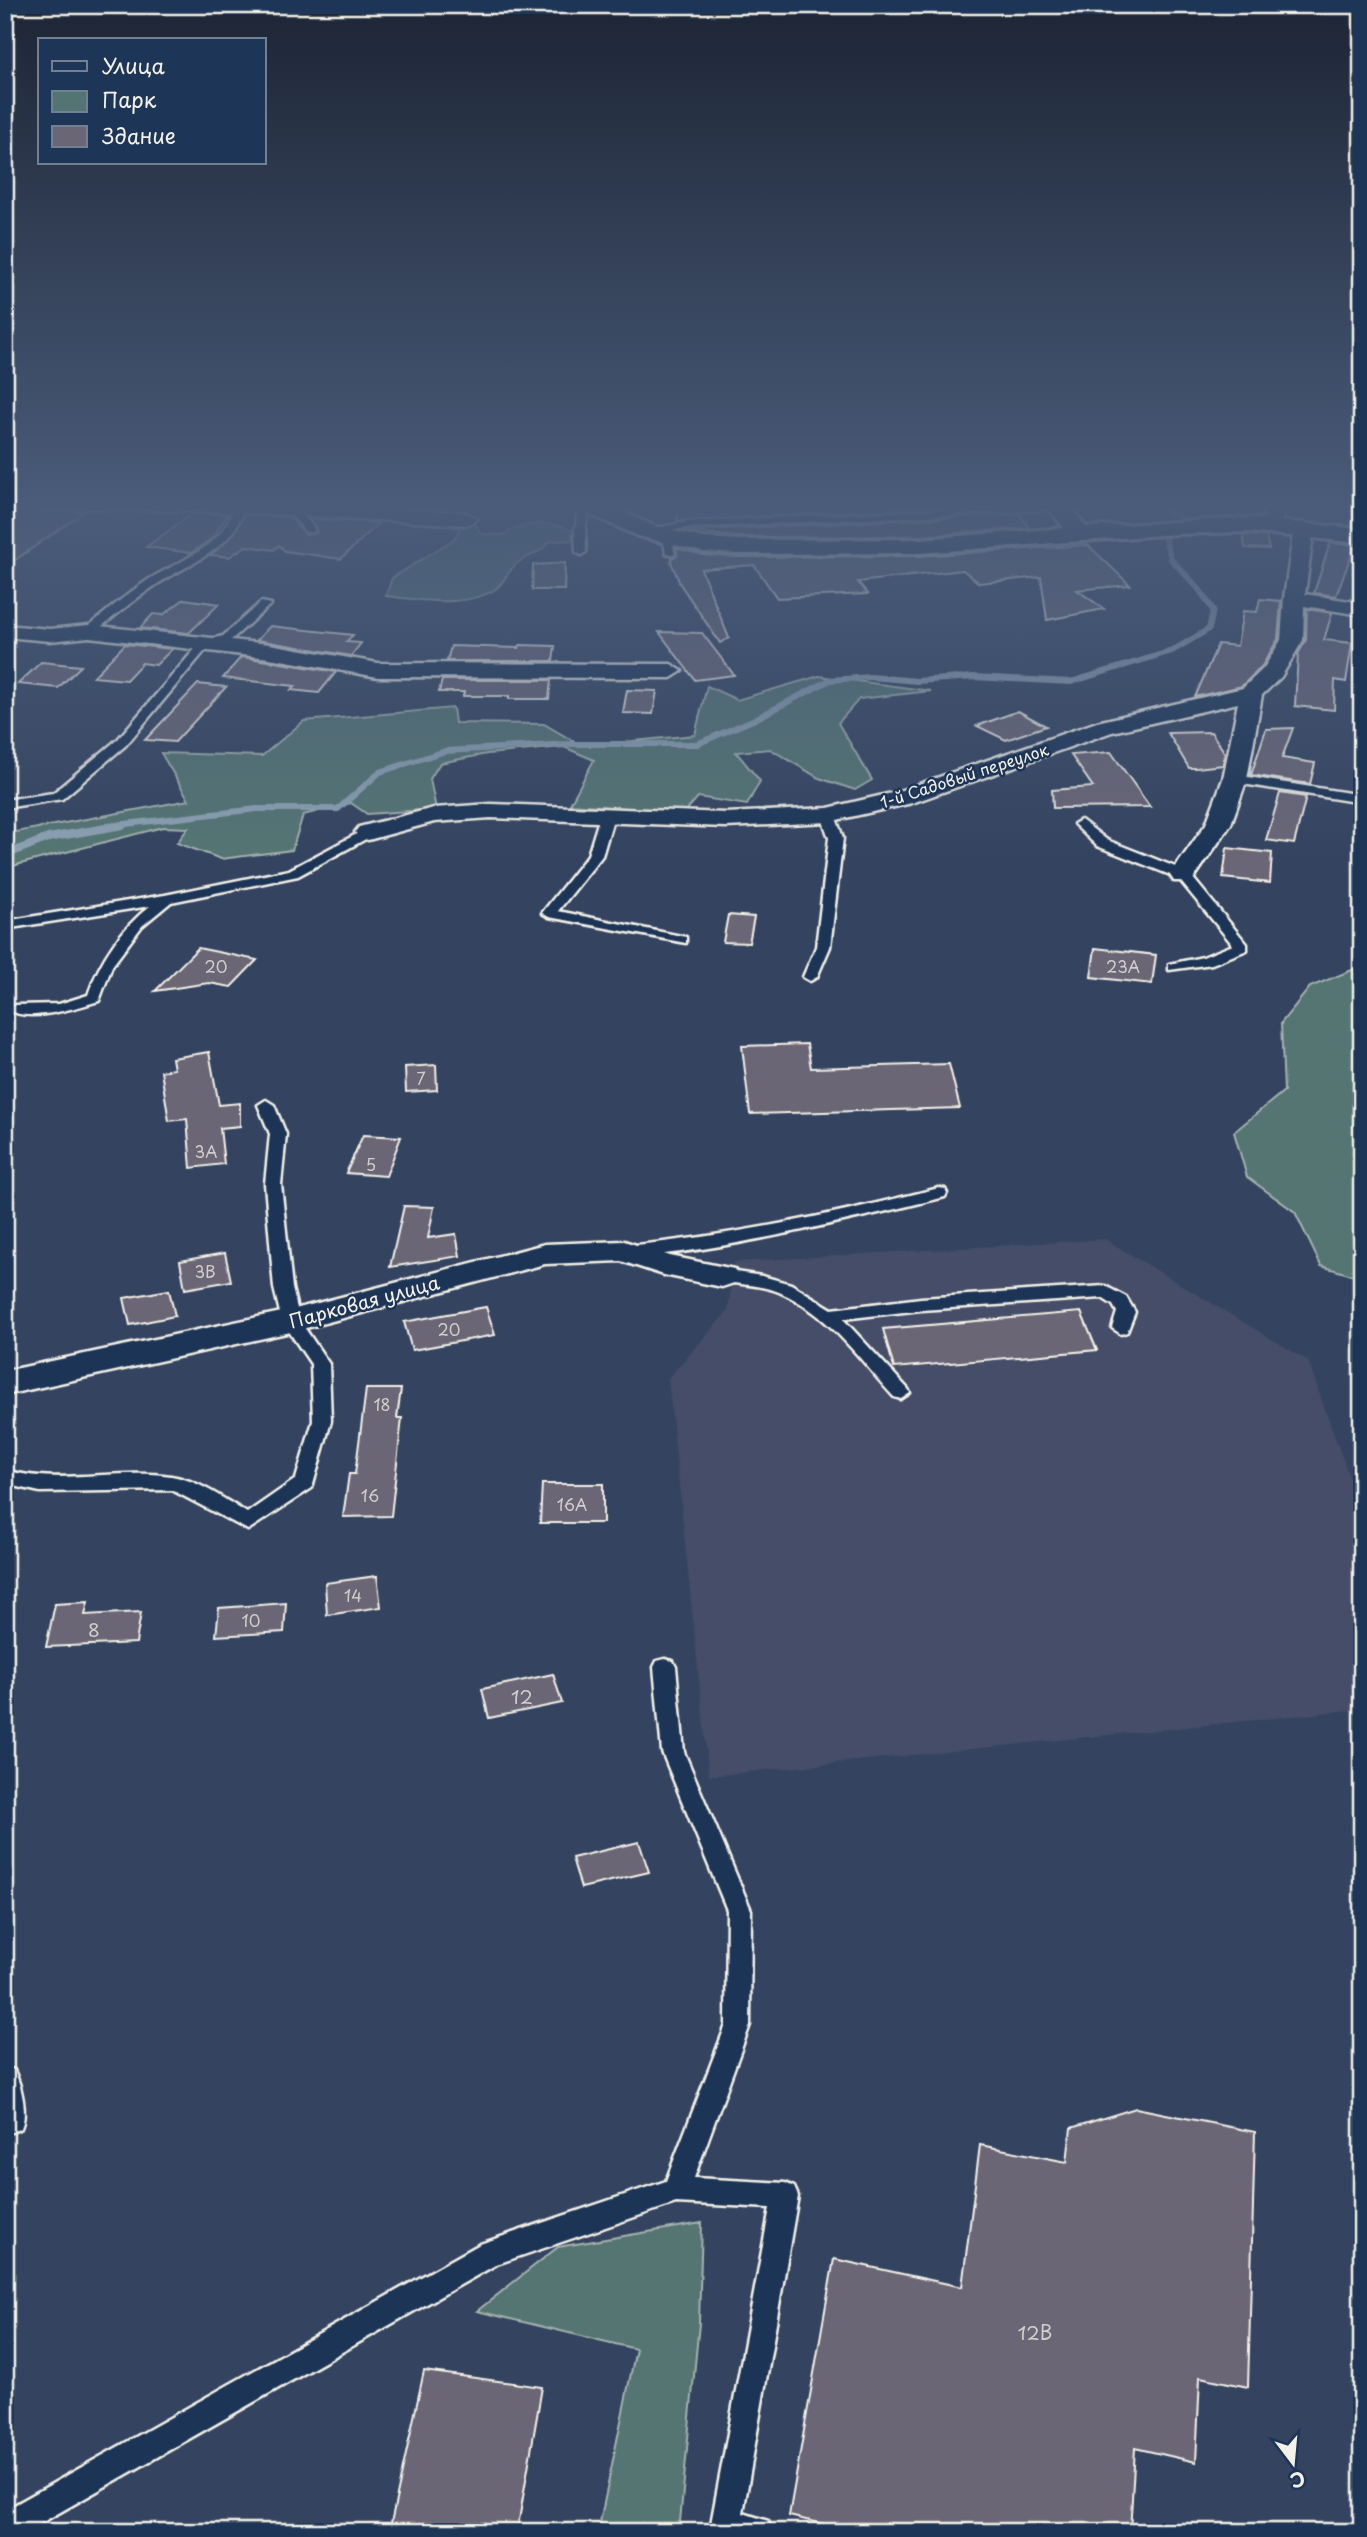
<svg xmlns="http://www.w3.org/2000/svg" width="1367" height="2537" font-family="'Playpen Sans',sans-serif">
	<style>
		.built { fill: #444e67 }
		.green { fill: #547473; stroke: #a4b2ae; stroke-width: 2 }
		.lines { fill: none; stroke-linecap: round; stroke-linejoin: round }
		.stream-far1 { stroke: #8da2b3; stroke-width: 6 }
		.stream { stroke: #8da2b3; stroke-width: 8 }
		.building { fill: #6a6676; stroke: #f4f1e8; stroke-width: 2 }
		.service-casing { stroke: #f4f1e8; stroke-width: 5 }
		.minor-casing { stroke: #f4f1e8; stroke-width: 5 }
		.tertiary-casing { stroke: #f4f1e8; stroke-width: 6 }
		.service { fill: #1d3557; fill-rule: evenodd }
		.minor { fill: #1d3557; fill-rule: evenodd }
		.tertiary { fill: #1d3557; fill-rule: evenodd }
		.labels { text-anchor: middle; dominant-baseline: central; stroke-width: 5; stroke-linejoin: round; paint-order: stroke }
		.far-street-label { font-size: 16px; fill: #f4f1e8; stroke: #1d3557 }
		.number-label { font-size: 16px; fill: #d2cecc }
		.street-label { font-size: 19px; fill: #f4f1e8; stroke: #1d3557 }
		.near-number-label { font-size: 19px; fill: #d2cecc }
	</style>
	<rect width="100%" height="100%" fill="#344460"/>
	<filter id="ink" filterUnits="userSpaceOnUse"><feTurbulence type="fractalNoise" baseFrequency=".0143" numOctaves="2"/><feDisplacementMap in="SourceGraphic" scale="14" xChannelSelector="R" yChannelSelector="G"/><feConvolveMatrix kernelMatrix="1 2 1 2 8 2 1 2 1" color-interpolation-filters="sRGB"/></filter>
	<g filter="url(#ink)">
		<polygon class="built" points="1105,1239 1308,1361 1362,1513 1362,1709 709,1776 668,1378 728,1311 734,1262"/>
		<g class="green">
			<path d="M454,521L475,523L481,534L503,535C520,521 552,521 571,530L573,540L550,541C542,553 530,554 519,562C508,569 504,584 494,590C464,608 418,600 386,596L392,578L454,539L460,528L438,524Z"/>
			<polygon points="819,676 931,691 859,699 838,723 872,780 855,790 819,778 770,749 736,752 760,781 747,805 698,797 685,812 570,804 594,760 564,747 487,754 440,763 430,779 436,809 367,814 351,803 303,815 292,850 221,859 177,843 188,828 163,827 5,868 5,834 189,800 161,753 262,756 304,721 453,708 455,723 544,724 582,746 695,735 707,686 737,700"/>
			<polygon points="1362,966 1362,1278 1321,1266 1295,1212 1247,1177 1234,1132 1284,1091 1281,1023 1310,987"/>
			<polygon points="702,2223 699,2323 679,2532 598,2532 636,2349 477,2311 558,2247"/>
		</g>
		<g class="lines">
			<g class="stream-far1">
				<polyline points="1160,502 1165,510 1191,522 1191,528"/>
				<polyline points="108,826 257,809 338,809 380,772 445,751 571,744 697,744 755,719 830,680 871,677 917,681 974,677 1071,682 1172,651 1209,629 1213,610 1199,589 1171,559 1163,532 1170,531"/>
			</g>
			<polyline class="stream" points="5,855 48,838 123,825"/>
		</g>
		<g class="building">
			<polygon points="680,502 958,502 960,506 677,521"/>
			<polygon points="1238,502 1260,502 1262,517 1240,516"/>
			<polygon points="5,509 84,512 5,567"/>
			<polygon points="192,514 228,514 211,539 191,553 146,547"/>
			<polygon points="1020,514 1029,528 920,536 738,537 685,531"/>
			<polygon points="244,515 290,517 306,535 317,532 309,519 379,523 341,559 285,551 279,545 274,550 246,546 229,557 211,555 235,533"/>
			<polygon points="1243,535 1266,536 1269,549 1245,548"/>
			<polygon points="1330,543 1355,545 1336,596 1314,593"/>
			<polygon points="1088,545 1130,585 1077,590 1104,609 1047,620 1041,577 979,583 963,570 858,582 868,594 777,598 754,565 701,569 729,638 720,643 680,584 671,562 672,557 677,556 676,548 703,555 738,557 920,556"/>
			<polygon points="565,563 564,590 532,590 533,565"/>
			<polygon points="184,599 219,604 189,633 140,628 153,614 163,615"/>
			<polygon points="1260,599 1281,601 1278,639 1262,666 1242,686 1195,697 1218,644 1237,646 1243,611 1257,612"/>
			<polygon points="1307,609 1332,613 1324,640 1352,643 1346,682 1335,680 1334,710 1295,706 1298,654 1306,640"/>
			<polygon points="270,626 353,635 346,642 361,643 351,656 257,640"/>
			<polygon points="659,632 702,633 734,675 695,680"/>
			<polygon points="125,644 172,649 156,665 142,663 126,680 93,677"/>
			<polygon points="520,645 555,646 553,661 447,661 451,646 519,648"/>
			<polygon points="241,657 269,661 336,672 319,693 291,690 295,686 223,678"/>
			<polygon points="41,662 81,666 58,688 18,684"/>
			<polygon points="442,680 551,680 549,699 509,699 509,696 463,696 464,692 439,692"/>
			<polygon points="198,684 226,687 175,742 145,740"/>
			<polygon points="627,690 657,691 653,714 623,713"/>
			<polygon points="1018,711 1046,726 1006,740 977,726"/>
			<polygon points="1293,728 1282,758 1315,763 1310,784 1251,775 1266,729"/>
			<polygon points="1211,732 1225,753 1223,765 1196,768 1189,768 1168,733"/>
			<polygon points="1111,752 1150,807 1053,808 1052,790 1093,787 1071,755"/>
			<polygon points="1280,793 1306,797 1294,844 1266,840"/>
			<polygon points="1227,848 1272,853 1270,883 1223,878"/>
			<polygon points="728,915 754,917 749,943 723,942"/>
			<polygon points="198,948 257,960 231,987 209,983 155,991"/>
			<polygon points="1095,948 1156,955 1152,984 1091,977"/>
			<polygon points="807,1044 811,1068 949,1064 960,1108 750,1114 742,1046"/>
			<polygon points="209,1052 219,1105 240,1103 240,1126 220,1128 224,1164 191,1168 187,1119 169,1121 161,1071 174,1069 172,1058"/>
			<polygon points="436,1065 437,1090 406,1092 405,1067"/>
			<polygon points="363,1135 401,1137 386,1176 346,1173"/>
			<polygon points="404,1206 434,1207 428,1238 456,1234 460,1256 390,1267"/>
			<polygon points="225,1253 231,1281 185,1289 180,1261"/>
			<polygon points="169,1290 175,1316 130,1325 124,1298"/>
			<polygon points="486,1307 495,1335 412,1350 404,1322"/>
			<polygon points="1081,1312 1097,1350 894,1368 883,1329"/>
			<polygon points="366,1389 401,1389 397,1418 402,1418 391,1516 343,1517 349,1474 355,1474"/>
			<polygon points="542,1484 603,1484 603,1523 540,1523"/>
			<polygon points="377,1576 381,1607 327,1615 325,1583"/>
			<polygon points="88,1602 85,1615 141,1612 136,1643 46,1647 55,1604"/>
			<polygon points="286,1603 284,1632 216,1636 219,1608"/>
			<polygon points="553,1674 562,1703 489,1718 482,1689"/>
			<polygon points="639,1842 649,1872 581,1888 572,1858"/>
			<polygon points="1136,2108 1255,2132 1248,2387 1200,2377 1196,2462 1135,2448 1130,2532 997,2532 963,2524 963,2532 858,2532 789,2516 834,2259 962,2287 980,2145 1067,2162 1071,2128"/>
			<polygon points="424,2371 542,2387 517,2532 389,2532"/>
		</g>
		<g class="lines">
			<defs>
				<g id="service">
					<path d="M234,502H244C240,548 186,564 153,587C132,601 113,618 93,633H85V629C105,613 124,596 145,582C177,561 230,546 234,502Z"/>
					<polygon points="580,502 589,504 585,530 586,552 581,555 576,552 575,530"/>
					<polygon points="1058,504 1063,507 1062,509 687,528 646,534 641,531 687,522"/>
					<polygon points="288,507 296,507 314,528 314,532 306,532 288,511"/>
					<polygon points="662,534 671,536 675,555 666,553"/>
					<polygon points="261,602 271,604 231,640 209,646 126,745 62,799 5,808 5,800 53,793 118,739 201,642 223,636"/>
					<polygon points="1235,775 1362,795 1362,803 1230,782 1230,776"/>
					<polygon points="828,811 835,815 843,838 830,947 817,977 810,981 803,977 816,947 829,838 821,815"/>
					<polygon points="607,812 614,816 602,856 558,911 686,937 686,943 549,917 542,913 588,855 600,816"/>
					<polygon points="1081,820 1107,840 1188,872 1247,944 1247,950 1212,964 1169,970 1169,964 1203,957 1233,945 1178,878 1097,846 1074,824"/>
					<path d="M368,828L375,832L373,835L298,876L171,902L142,926L112,966L99,1001C79,1007 25,1024 9,1009L16,1005L59,1004L88,995C100,960 120,930 150,906L5,929V921L165,895L289,870Z"/>
					<path d="M266,1100L274,1105L286,1134L281,1184L292,1288L300,1321L329,1364L331,1421L312,1488L248,1530L172,1490L40,1492L5,1484V1470C60,1486 115,1468 171,1476C198,1480 224,1499 247,1513L296,1479L313,1421L311,1364L282,1321L274,1288L265,1184L270,1134L258,1105Z"/>
					<path d="M939,1188L945,1189L947,1193L945,1197C905,1207 637,1273 618,1251L627,1246C733,1236 836,1214 939,1188Z"/>
					<path d="M722,1270L762,1276L791,1284L832,1309L921,1298L1105,1286L1126,1297L1135,1312L1127,1332L1121,1334L1112,1328L1117,1312L1113,1305L1102,1298L921,1310L843,1319L908,1389L910,1393L901,1399L894,1397C860,1360 828,1312 779,1292C759,1284 737,1285 716,1280L713,1276Z"/>
					<polygon points="665,1659 673,1661 676,1667 684,1752 751,1910 750,2025 694,2178 785,2183 794,2187 798,2196 743,2513 768,2521 772,2532 714,2532 711,2524 770,2208 676,2203 497,2264 25,2532 5,2532 5,2510 9,2508 480,2244 666,2181 726,2025 727,1910 662,1752 654,1667 657,1661"/>
					<path d="M5,2067L14,2070C21,2085 28,2113 21,2128L12,2132L5,2129Z"/>
				</g>
				<g id="minor">
					<polygon points="54,502 276,502 467,513 477,519 467,525 240,512 63,508"/>
					<polygon points="1265,502 1285,502 1281,529 1267,529 1264,525"/>
					<polygon points="1304,522 1314,528 1305,594 1362,603 1362,615 1304,606 1303,640 1281,677 1262,695 1247,779 1231,824 1192,881 1174,881 1170,875 1206,824 1223,779 1238,703 1112,732 912,803 828,822 726,827 491,818 434,822 368,840 359,837 355,832 359,827 434,808 491,804 726,813 828,808 896,792 1097,722 1243,688 1264,668 1281,640 1284,598 1294,528"/>
					<polygon points="5,625 50,629 89,625 269,644 378,663 671,664 682,671 671,678 378,677 269,658 89,637 50,641 5,637"/>
					<polygon points="624,1241 670,1256 734,1269 739,1276 734,1283 722,1287 664,1275 621,1261 545,1264 291,1332 5,1395 5,1371 291,1310 545,1244"/>
				</g>
				<polygon id="tertiary" points="571,502 601,502 654,526 703,538 738,540 920,539 1064,528 1044,502 1067,502 1086,527 1248,518 1362,529 1362,543 1248,532 1176,534 920,553 738,554 703,552 638,536 574,507"/>
			</defs>
			<use href="#service" class="service-casing"/>
			<use href="#minor" class="minor-casing"/>
			<use href="#tertiary" class="tertiary-casing"/>
			<use href="#service" class="service"/>
			<use href="#minor" class="minor"/>
			<use href="#tertiary" class="tertiary"/>
		</g>
	</g>
	<linearGradient id="sky" x2="0" y2="1"><stop stop-color="#1d2535"/><stop offset="0.59" stop-color="#4a5c7a"/><stop offset="1" stop-color="#4a5c7a" stop-opacity="0"/></linearGradient>
	<rect width="1367" height="858" fill="url(#sky)"/>
	<g class="labels">
		<g class="far-street-label">
			<text transform="translate(964 775) rotate(-18)">1-й Садовый переулок</text>
		</g>
		<g class="number-label">
			<text x="216" y="966">20</text>
			<text x="1123" y="966">23А</text>
			<text x="421" y="1078">7</text>
			<text x="206" y="1151">3А</text>
			<text x="371" y="1164">5</text>
			<text x="205" y="1271">3В</text>
			<text x="449" y="1329">20</text>
			<text x="382" y="1404">18</text>
			<text x="370" y="1495">16</text>
			<text x="572" y="1504">16А</text>
			<text x="353" y="1595">14</text>
			<text x="251" y="1620">10</text>
		</g>
		<g class="street-label">
			<text transform="translate(364 1301) rotate(-15)">Парковая улица</text>
		</g>
		<g class="near-number-label">
			<text x="94" y="1629">8</text>
			<text x="522" y="1696">12</text>
			<text x="1035" y="2332">12В</text>
		</g>
	</g>
	<rect width="1367" height="2537" fill="none" stroke="#1d3557" stroke-width="28"/>
	<rect x="14" y="14" width="1339" height="2509" fill="none" stroke="#f4f1e8" stroke-width="2.5" filter="url(#ink)"/>
	<rect x="38" y="38" width="228" height="126" fill="#1d3557" stroke="#738091" stroke-width="2"/>
	<rect x="52" y="61" width="35" height="10" fill="#1d3557" stroke="#738091" stroke-width="2"/>
	<text x="102" y="74" font-size="21" fill="#f4f1e8">Улица</text>
	<rect x="52" y="91" width="35" height="21" fill="#547473" stroke="#738091" stroke-width="2"/>
	<text x="102" y="108" font-size="21" fill="#f4f1e8">Парк</text>
	<rect x="52" y="126" width="35" height="21" fill="#6a6676" stroke="#738091" stroke-width="2"/>
	<text x="102" y="144" font-size="21" fill="#f4f1e8">Здание</text>
	<g transform="translate(1293 2463) rotate(164)" stroke="#1d3557" stroke-width="5" paint-order="stroke">
	<path d="M0-5L12 26L0 18L-12 26Z" fill="#f4f1e8"/>
	<text y="-10" font-size="19" font-weight="bold" text-anchor="middle" fill="#f4f1e8">С</text>
	</g>
</svg>
